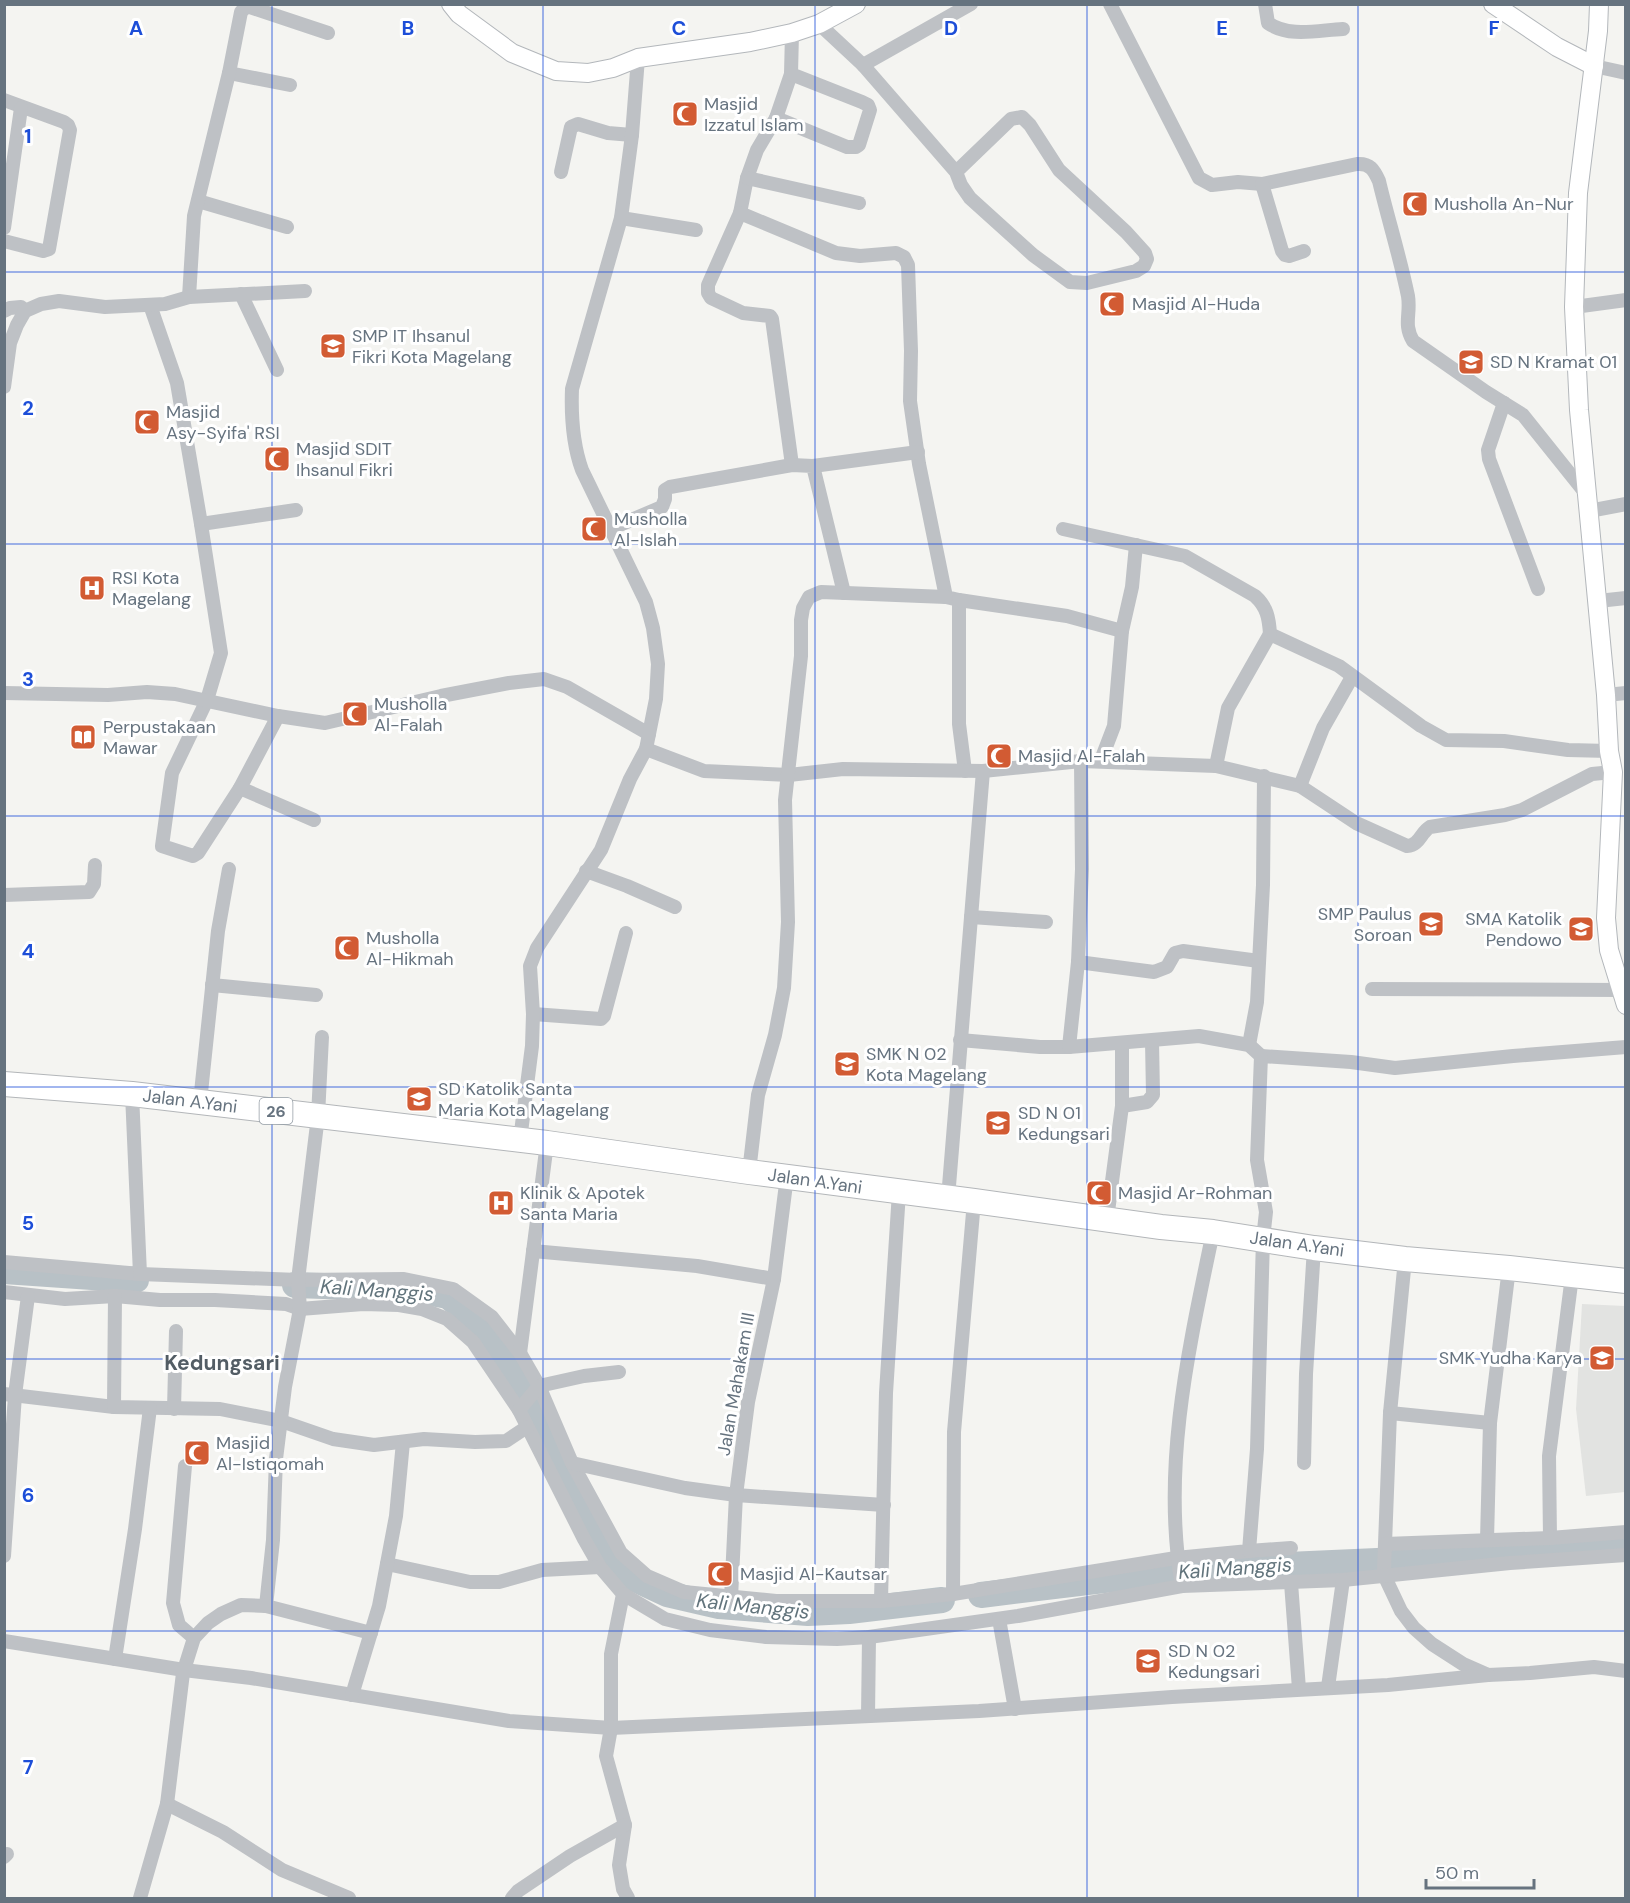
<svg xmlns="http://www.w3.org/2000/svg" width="1630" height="1903" font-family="'DM Sans',sans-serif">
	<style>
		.built { fill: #e2e3e1 }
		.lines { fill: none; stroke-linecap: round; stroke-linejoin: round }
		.river { stroke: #b8c1c6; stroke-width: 26 }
		.secondary-casing { stroke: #b3b7bb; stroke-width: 20 }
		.highway-casing { stroke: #b3b6b9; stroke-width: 26 }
		.street { stroke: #bec1c5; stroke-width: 14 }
		.secondary { stroke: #fff; stroke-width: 18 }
		.highway { stroke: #fff; stroke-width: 24 }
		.grid { fill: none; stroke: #1d4ed8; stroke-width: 1.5; stroke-opacity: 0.55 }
		.labels { text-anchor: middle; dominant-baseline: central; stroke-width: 6; stroke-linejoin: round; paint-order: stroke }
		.shield { fill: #fff; stroke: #949da5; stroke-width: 1.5 }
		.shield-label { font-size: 16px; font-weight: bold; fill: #66737f }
		.poi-label { font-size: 18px; fill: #66737f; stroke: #fff; text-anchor: start }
		.street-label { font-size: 18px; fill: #66737f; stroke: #fff }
		.water-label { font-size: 20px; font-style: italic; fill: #62747c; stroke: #fff }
		.quarter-label { font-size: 21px; font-weight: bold; fill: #535d65; stroke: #fff }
		.grid-label { font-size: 20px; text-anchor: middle; font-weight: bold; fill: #1d4ed8; stroke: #fff; stroke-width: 6; stroke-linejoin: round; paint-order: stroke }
	</style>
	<rect width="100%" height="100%" fill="#f4f4f1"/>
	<polygon class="built" points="1582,1304 1625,1306 1625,1492 1586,1496 1576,1409"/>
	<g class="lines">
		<g class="river">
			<polyline points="4,1271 136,1280"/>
			<polyline points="295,1285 408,1289 448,1296 474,1318 501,1351 566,1487 613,1569 667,1594 719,1606 808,1613 849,1611 942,1600"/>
			<polyline points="981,1595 1196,1569 1467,1557 1626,1547"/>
		</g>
		<defs>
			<g id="secondary">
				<polyline points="451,4 459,14 512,53 556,71 588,73 613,68 638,58 750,42 792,33 819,24 856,4"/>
				<polyline points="1493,4 1557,47 1594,66"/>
				<polyline points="1599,4 1598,31 1578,193 1574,307 1579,410 1606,695 1609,751 1613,772 1606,918 1609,950 1626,1005"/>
			</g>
			<polyline id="highway" points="4,1084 132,1094 547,1143 749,1172 974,1201 1161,1227 1213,1232 1314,1248 1405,1259 1509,1268 1626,1281"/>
		</defs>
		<use href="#secondary" class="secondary-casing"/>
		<use href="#highway" class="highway-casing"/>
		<g class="street">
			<path d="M1110,4L1199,178L1212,185L1238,182L1262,184L1357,164C1370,163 1374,170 1379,181C1388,219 1400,257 1408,296C1411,314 1403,324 1413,341L1486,392L1523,415L1587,495"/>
			<path d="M1265,4L1268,23C1289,38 1319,30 1343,29"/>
			<polyline points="819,24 863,65 956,172 961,185 970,198 1033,255 1070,282 1087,283 1136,271 1144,266 1147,259 1145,253 1126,232 1059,170 1030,125 1022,117 1011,119 956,172"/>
			<polyline points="863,65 971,4"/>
			<polyline points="1594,66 1626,73"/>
			<polyline points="229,73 290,85"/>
			<polyline points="791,74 776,118 757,150 747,178 740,213 708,285 708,293 711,298 743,313 770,316 772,319 792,465"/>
			<polyline points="4,100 64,122 68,125 70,130 49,249 43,251 4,241"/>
			<polyline points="776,118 847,147 856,147 859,145 870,110 868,105 862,102 791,74 792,33"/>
			<polyline points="561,172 571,127 578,124 608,133 632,135"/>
			<polyline points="747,178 859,203"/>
			<polyline points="1262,184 1282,251 1285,255 1289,256 1304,251"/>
			<polyline points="198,201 287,227"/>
			<polyline points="740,213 836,253 860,256 896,253 904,257 908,265 911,351 910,401 919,464 946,597 959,600 959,724 965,771"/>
			<polyline points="621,218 696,230"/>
			<polyline points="4,228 21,108"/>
			<polyline points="241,294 277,370"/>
			<polyline points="189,297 194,216 229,73 241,12 245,8 250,7 328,33"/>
			<polyline points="150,305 177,383 201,524 221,653 207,700 172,773 162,846 193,856 198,853 240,788 278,716"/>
			<polyline points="1574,307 1626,300"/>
			<polyline points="4,311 10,308 21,307 25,311"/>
			<polyline points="4,387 10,343 17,325 25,311 41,304 59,301 105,307 165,304 189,297 305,291"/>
			<polyline points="1504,403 1488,450 1489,459 1538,589"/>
			<polyline points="813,466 918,452"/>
			<polyline points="1589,511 1626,504"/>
			<polyline points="201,524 296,510"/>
			<polyline points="610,529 662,507 665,499 665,490 670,487 792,465 813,466 844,593"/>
			<path d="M1063,529L1185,556L1255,596C1267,607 1269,618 1270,634L1339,666L1421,726L1446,740L1504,741L1568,750L1609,751"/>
			<polyline points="959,600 1067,616 1122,631"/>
			<polyline points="1598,601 1626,598"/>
			<polyline points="4,693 108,695 147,692 175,694 278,716 325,723 441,696 509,683 544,679 567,687 649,734"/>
			<polyline points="1606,695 1626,693"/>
			<path d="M646,749L704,771L789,775L843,769L983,771L1081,761L1216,766L1300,786L1356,823L1407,846C1420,845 1420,833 1430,827L1505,815L1522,810L1592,774L1613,772"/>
			<polyline points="1101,760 1114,726 1122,631 1132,587 1136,545"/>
			<polyline points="1216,766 1228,708 1270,634"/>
			<polyline points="1300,786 1323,728 1352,677"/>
			<polyline points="240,788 314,820"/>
			<polyline points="586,871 627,886 675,907"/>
			<polyline points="4,895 89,892 94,884 95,865"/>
			<polyline points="971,917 1046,922"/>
			<polyline points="1078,962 1154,972 1167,967 1175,953 1183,951 1259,961"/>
			<polyline points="212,985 316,995"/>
			<polyline points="1372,989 1620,990"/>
			<polyline points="533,1014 601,1019 604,1016 626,933"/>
			<polyline points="960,1040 1040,1047 1069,1047 1078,962 1082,869 1081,761"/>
			<polyline points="1249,1045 1257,1002 1263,885 1264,776"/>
			<polyline points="1261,1056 1351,1062 1395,1068 1513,1056 1626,1047"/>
			<polyline points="200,1102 218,931 229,869"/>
			<polyline points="1122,1106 1147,1102 1153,1095 1152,1041"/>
			<path d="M520,1140L532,1046L533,1014L530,966L537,948L601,850L630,779L646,749L656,699L658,664L653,628L646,602L582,470C573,445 571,416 572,389L621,218L632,135L638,58"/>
			<polyline points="749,1172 758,1095 775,1035 784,988 788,922 785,800 801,656 801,620 803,608 809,597 821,592 946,597"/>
			<polyline points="948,1198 983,771"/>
			<polyline points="1107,1219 1122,1106 1122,1043"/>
			<polyline points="533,1251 697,1266 774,1279"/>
			<polyline points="1405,1259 1390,1413 1384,1570 1384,1575 1401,1611 1414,1628 1432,1644 1463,1664 1488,1675 1530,1673 1594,1667 1626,1671"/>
			<polyline points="4,1262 140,1274 132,1094"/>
			<polyline points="140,1274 298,1280 404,1279 453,1289 492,1317 520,1353 539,1386 572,1463 621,1553 647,1576 684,1592 776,1601 881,1601 953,1594 1176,1558 1249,1551 1257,1449 1263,1239 1266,1212 1257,1160 1261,1056 1249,1045 1199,1036 1069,1047"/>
			<polyline points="4,1292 65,1299 115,1296 160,1300 215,1300 286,1304 300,1309 363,1304 399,1305 422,1309 447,1319 473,1342 519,1410"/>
			<polyline points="520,1353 547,1143"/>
			<polyline points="619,1372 584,1376 539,1386 519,1410 584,1539 600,1567 623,1594 611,1654 611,1728 606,1756 625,1825 619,1865 623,1889 628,1898"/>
			<polyline points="4,1394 114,1407 220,1409 281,1421 333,1439 374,1445 424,1439 475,1442 506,1441 527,1427"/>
			<polyline points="114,1407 115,1296"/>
			<polyline points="174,1409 176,1331"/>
			<polyline points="1390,1413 1490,1423"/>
			<polyline points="572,1463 685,1488 736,1495 884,1505"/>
			<polyline points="1304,1463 1306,1374 1314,1248"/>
			<polyline points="185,1466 173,1603 179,1625 194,1638"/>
			<polyline points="1550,1538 1549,1456 1572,1276"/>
			<polyline points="1487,1540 1490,1423 1509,1268"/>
			<polyline points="1385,1544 1550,1538 1626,1532"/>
			<polyline points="1249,1551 1291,1548"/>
			<polyline points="4,1556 15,1395 28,1296"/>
			<polyline points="387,1564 470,1582 499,1582 542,1570 600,1567"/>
			<polyline points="1291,1583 1299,1689"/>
			<path d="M1182,1586C1161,1468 1189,1347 1213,1232"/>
			<polyline points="623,1594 665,1619 710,1630 766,1637 837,1639 869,1637 1018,1616 1182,1586 1343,1580 1510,1563 1626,1555"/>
			<polyline points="953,1594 954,1432 974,1201"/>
			<polyline points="731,1598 736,1495 748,1402 774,1279 787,1176"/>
			<polyline points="881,1601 886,1393 899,1192"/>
			<polyline points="266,1606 273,1540 276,1459 285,1387 300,1309 298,1280 318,1116 322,1037"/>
			<polyline points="999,1619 1015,1709"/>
			<polyline points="4,1641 184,1670 251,1678 509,1721 611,1728 979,1711 1172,1697 1388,1685 1488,1675"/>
			<polyline points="115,1659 135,1529 150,1408"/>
			<polyline points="1328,1687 1343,1580"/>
			<polyline points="352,1695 379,1606 396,1516 403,1442"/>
			<polyline points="868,1716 869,1637"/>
			<polyline points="167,1804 223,1832 282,1870 349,1898"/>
			<polyline points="4,1857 7,1854"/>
			<polyline points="140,1898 167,1804 183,1673 194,1638 208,1623 221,1614 241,1605 266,1606 371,1633"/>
			<polyline points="512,1898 518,1891 570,1856 625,1825"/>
		</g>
		<use href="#secondary" class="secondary"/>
		<use href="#highway" class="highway"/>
	</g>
	<path class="grid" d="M272,4V1898M543,4V1898M815,4V1898M1087,4V1898M1358,4V1898M4,272H1626M4,544H1626M4,816H1626M4,1087H1626M4,1359H1626M4,1631H1626"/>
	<defs>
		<symbol id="mosque-square" viewBox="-11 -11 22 22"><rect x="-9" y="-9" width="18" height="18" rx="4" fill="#d25b33" stroke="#fff"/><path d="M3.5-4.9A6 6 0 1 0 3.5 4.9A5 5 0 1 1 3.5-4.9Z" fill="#fff"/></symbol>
		<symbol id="school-square" viewBox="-11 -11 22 22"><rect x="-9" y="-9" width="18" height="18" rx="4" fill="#d25b33" stroke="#fff"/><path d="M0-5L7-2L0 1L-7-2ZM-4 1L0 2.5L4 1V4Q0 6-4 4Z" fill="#fff"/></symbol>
		<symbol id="hospital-square" viewBox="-11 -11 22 22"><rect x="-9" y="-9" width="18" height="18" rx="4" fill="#d25b33" stroke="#fff"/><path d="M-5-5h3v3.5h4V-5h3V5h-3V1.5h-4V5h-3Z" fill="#fff"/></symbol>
		<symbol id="library-square" viewBox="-11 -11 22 22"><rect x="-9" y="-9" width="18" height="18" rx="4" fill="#d25b33" stroke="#fff"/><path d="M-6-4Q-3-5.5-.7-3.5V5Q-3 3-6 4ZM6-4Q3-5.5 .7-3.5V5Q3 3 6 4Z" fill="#fff"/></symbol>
	</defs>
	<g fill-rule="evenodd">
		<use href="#mosque-square" x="670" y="99" width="30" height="30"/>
		<use href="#mosque-square" x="1400" y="189" width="30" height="30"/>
		<use href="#mosque-square" x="1097" y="289" width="30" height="30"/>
		<use href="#school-square" x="318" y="331" width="30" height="30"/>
		<use href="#school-square" x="1456" y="347" width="30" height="30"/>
		<use href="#mosque-square" x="132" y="407" width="30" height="30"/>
		<use href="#mosque-square" x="262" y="444" width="30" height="30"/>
		<use href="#mosque-square" x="579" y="514" width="30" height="30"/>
		<use href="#hospital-square" x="77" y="573" width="30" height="30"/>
		<use href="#mosque-square" x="340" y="699" width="30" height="30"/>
		<use href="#library-square" x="68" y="722" width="30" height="30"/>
		<use href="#mosque-square" x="984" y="741" width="30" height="30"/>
		<use href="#school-square" x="1416" y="909" width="30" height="30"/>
		<use href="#school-square" x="1566" y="914" width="30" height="30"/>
		<use href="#mosque-square" x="332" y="933" width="30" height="30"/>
		<use href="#school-square" x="832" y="1049" width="30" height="30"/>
		<use href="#school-square" x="404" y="1084" width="30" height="30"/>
		<use href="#school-square" x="983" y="1108" width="30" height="30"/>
		<use href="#mosque-square" x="1084" y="1178" width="30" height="30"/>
		<use href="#hospital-square" x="486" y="1188" width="30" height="30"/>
		<use href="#school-square" x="1587" y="1343" width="30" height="30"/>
		<use href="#mosque-square" x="182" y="1438" width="30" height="30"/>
		<use href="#mosque-square" x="705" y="1559" width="30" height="30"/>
		<use href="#school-square" x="1133" y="1646" width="30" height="30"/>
	</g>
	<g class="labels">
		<rect class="shield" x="259.5" y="1098" width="33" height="26" rx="4.5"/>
		<g class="shield-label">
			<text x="276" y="1111">26</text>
		</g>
		<g class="poi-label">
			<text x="704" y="104">Masjid<tspan x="704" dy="21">Izzatul Islam</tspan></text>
			<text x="1434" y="204">Musholla An-Nur</text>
			<text x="1132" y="304">Masjid Al-Huda</text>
			<text x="352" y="336">SMP IT Ihsanul<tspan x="352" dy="21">Fikri Kota Magelang</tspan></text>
			<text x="1490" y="362">SD N Kramat 01</text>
			<text x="166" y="412">Masjid<tspan x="166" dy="21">Asy-Syifa' RSI</tspan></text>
			<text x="296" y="449">Masjid SDIT<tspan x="296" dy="21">Ihsanul Fikri</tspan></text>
			<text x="614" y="519">Musholla<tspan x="614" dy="21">Al-Islah</tspan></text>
			<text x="112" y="578">RSI Kota<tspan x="112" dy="21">Magelang</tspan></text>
			<text x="374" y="704">Musholla<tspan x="374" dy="21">Al-Falah</tspan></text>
			<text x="103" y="727">Perpustakaan<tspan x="103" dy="21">Mawar</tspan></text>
			<text x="1018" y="756">Masjid Al-Falah</text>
			<text x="1412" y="914" text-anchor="end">SMP Paulus<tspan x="1412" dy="21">Soroan</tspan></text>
			<text x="1562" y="919" text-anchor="end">SMA Katolik<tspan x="1562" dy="21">Pendowo</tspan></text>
			<text x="366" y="938">Musholla<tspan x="366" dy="21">Al-Hikmah</tspan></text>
			<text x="866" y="1054">SMK N 02<tspan x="866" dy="21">Kota Magelang</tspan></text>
			<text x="438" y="1089">SD Katolik Santa<tspan x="438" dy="21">Maria Kota Magelang</tspan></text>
			<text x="1018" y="1113">SD N 01<tspan x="1018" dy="21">Kedungsari</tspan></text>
			<text x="520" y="1193">Klinik &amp; Apotek<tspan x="520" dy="21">Santa Maria</tspan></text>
			<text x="1118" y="1193">Masjid Ar-Rohman</text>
			<text x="1582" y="1358" text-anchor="end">SMK Yudha Karya</text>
			<text x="216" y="1443">Masjid<tspan x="216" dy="21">Al-Istiqomah</tspan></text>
			<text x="740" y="1574">Masjid Al-Kautsar</text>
			<text x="1168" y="1651">SD N 02<tspan x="1168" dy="21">Kedungsari</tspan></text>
		</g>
		<g class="street-label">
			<text transform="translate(190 1101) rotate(7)">Jalan A.Yani</text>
			<text transform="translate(815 1181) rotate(8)">Jalan A.Yani</text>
			<text transform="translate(1297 1244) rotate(8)">Jalan A.Yani</text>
			<text transform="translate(736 1384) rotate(-80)">Jalan Mahakam III</text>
		</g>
		<g class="water-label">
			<text transform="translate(377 1290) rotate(4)">Kali Manggis</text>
			<text transform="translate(1235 1568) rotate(-4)">Kali Manggis</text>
			<text transform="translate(753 1606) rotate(6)">Kali Manggis</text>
		</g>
		<g class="quarter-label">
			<text x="222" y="1363">Kedungsari</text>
		</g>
	</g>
	<g class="grid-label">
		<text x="136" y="35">A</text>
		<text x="408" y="35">B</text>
		<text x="679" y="35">C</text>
		<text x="951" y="35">D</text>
		<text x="1222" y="35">E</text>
		<text x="1494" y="35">F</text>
		<text x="28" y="143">1</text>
		<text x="28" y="415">2</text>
		<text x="28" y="686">3</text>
		<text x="28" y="958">4</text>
		<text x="28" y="1230">5</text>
		<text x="28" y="1502">6</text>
		<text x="28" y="1774">7</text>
	</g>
	<rect width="1630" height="1903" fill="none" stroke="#66737f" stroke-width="12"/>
	<path d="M1426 1879v9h108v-9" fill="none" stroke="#66737f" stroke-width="3"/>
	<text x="1435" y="1879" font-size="18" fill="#66737f" stroke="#ffffff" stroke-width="4.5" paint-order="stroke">50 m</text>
</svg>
